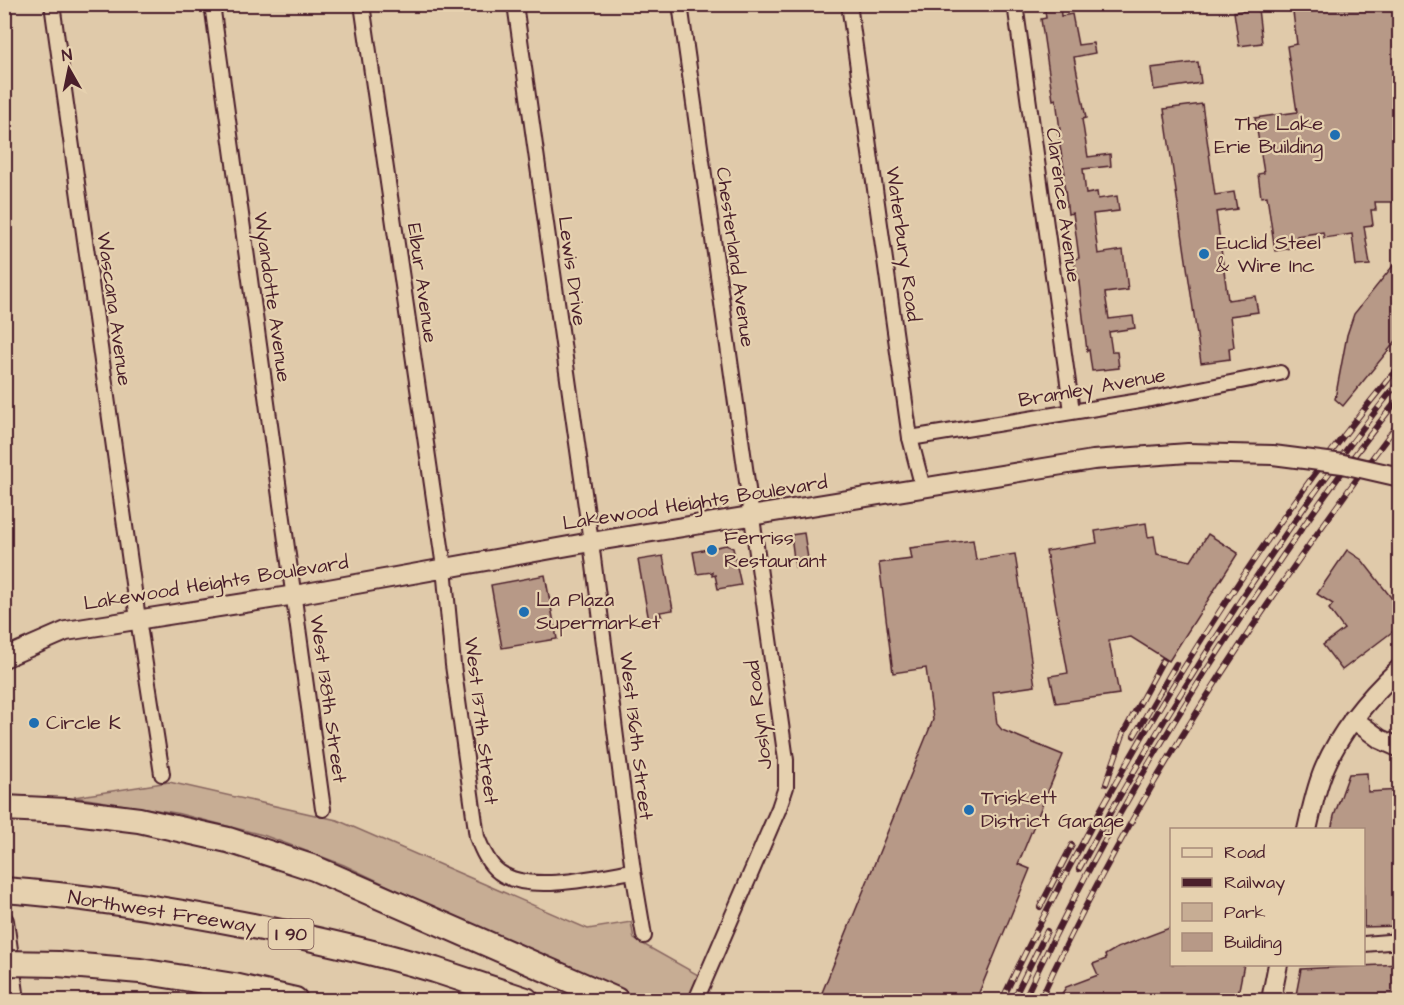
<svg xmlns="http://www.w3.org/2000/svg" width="1404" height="1005" font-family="'Architects Daughter',sans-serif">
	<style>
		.green { fill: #c7ad94; stroke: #886660; stroke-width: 1.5 }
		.building { fill: #b79987; stroke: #4a1f2b; stroke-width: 1.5 }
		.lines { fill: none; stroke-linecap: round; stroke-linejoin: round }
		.minor-casing { stroke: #4a1f2b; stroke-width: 18 }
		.secondary-casing { stroke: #4a1f2b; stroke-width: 22 }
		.motorway-casing { stroke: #4a1f2b; stroke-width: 28 }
		.minor { stroke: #e6d1af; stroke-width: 14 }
		.secondary { stroke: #e6d1af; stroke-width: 18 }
		.motorway { stroke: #e6d1af; stroke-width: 24 }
		.rail-casing { stroke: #4a1f2b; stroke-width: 6 }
		.rail { stroke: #e6d1af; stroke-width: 4; stroke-dasharray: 11; stroke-linecap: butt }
		.secondary-bridge-casing { stroke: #4a1f2b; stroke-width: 22; stroke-linecap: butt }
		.motorway-bridge-casing { stroke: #4a1f2b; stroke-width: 28; stroke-linecap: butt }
		.secondary-bridge { stroke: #e6d1af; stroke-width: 18 }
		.motorway-bridge { stroke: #e6d1af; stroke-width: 24 }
		.poi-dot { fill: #1f6fb2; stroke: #e6d1af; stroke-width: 2 }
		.labels { text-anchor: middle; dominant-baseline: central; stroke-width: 4.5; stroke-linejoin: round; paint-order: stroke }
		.shield { fill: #e6d1af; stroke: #795453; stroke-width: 1.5 }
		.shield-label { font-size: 18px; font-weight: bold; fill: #4a1f2b }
		.poi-label { font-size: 20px; fill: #4a1f2b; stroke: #e6d1af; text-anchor: start }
		.street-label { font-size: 20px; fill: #4a1f2b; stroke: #e6d1af }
	</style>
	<rect width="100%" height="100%" fill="#e0caaa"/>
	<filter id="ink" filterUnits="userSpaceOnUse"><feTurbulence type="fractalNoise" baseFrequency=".0167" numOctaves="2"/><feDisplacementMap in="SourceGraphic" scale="12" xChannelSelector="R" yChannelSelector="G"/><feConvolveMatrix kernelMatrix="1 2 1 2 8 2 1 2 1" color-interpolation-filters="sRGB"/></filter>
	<g filter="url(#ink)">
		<polygon class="green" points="169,782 337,820 588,929 631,922 634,939 700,976 690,1000 640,1000 568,971 344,865 263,835 176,813 74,797"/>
		<g class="building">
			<polygon points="1044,4 1060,4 1061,16 1072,14 1078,45 1093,43 1095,53 1074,57 1086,118 1082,119 1088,157 1110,154 1111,166 1083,169 1086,194 1097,192 1098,199 1117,196 1119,211 1093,214 1098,254 1123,250 1128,290 1105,293 1109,319 1133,316 1135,328 1109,332 1112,352 1117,352 1119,368 1092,371 1089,350 1087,351 1078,274 1076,274 1074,259 1079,258 1076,235 1073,213 1068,214 1065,190 1062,175 1065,174 1057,130 1060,130 1056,99 1053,100 1041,19 1046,18"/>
			<polygon points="1292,4 1400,4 1400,202 1375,202 1376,210 1371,210 1373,225 1364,226 1370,265 1356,266 1352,234 1324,238 1323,232 1297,236 1298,247 1275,251 1267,196 1261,197 1258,174 1264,173 1255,118 1297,112 1287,46 1297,44"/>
			<polygon points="1258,9 1262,43 1239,46 1234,12"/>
			<polygon points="1198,62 1201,83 1154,90 1151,68"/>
			<polygon points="1202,104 1215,195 1234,192 1237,209 1216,212 1228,300 1255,296 1258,312 1230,316 1234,347 1229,348 1230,359 1201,363 1164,109"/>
			<polygon points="1400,257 1400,336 1343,406 1335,399 1347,335 1354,314"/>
			<polygon points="1146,523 1148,537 1154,536 1157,554 1191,561 1208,534 1238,553 1169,661 1131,637 1109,641 1119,694 1056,703 1050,676 1068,673 1046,551 1097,543 1095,531"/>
			<polygon points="804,533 809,565 795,567 791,535"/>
			<polygon points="973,540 976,560 1015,554 1035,686 993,692 997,724 1002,730 1063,755 1018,864 1030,869 976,1000 819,1000 933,720 926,668 893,673 879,563 912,559 910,548"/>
			<polygon points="726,545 733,548 741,585 718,589 715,575 712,576 712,572 697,574 693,552"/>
			<polygon points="1347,550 1362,560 1400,609 1400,626 1342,670 1323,645 1344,629 1329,609 1333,604 1317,594"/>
			<polygon points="663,556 673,610 660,612 662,618 649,621 638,560"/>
			<polygon points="545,575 557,639 502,648 491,585"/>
			<polygon points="1367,773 1368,792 1400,790 1400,926 1364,927 1364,830 1331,830 1334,816 1349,774"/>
			<polygon points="1172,927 1172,964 1244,964 1237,1000 1058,1000 1066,987 1098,975 1093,964 1106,959 1105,955 1117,948"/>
			<polygon points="1400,964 1400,1000 1295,1000 1301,969"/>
		</g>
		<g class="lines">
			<defs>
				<g id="minor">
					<polyline points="52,4 138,619 162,774"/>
					<polyline points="212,4 323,809"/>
					<path d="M362,4L444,567L453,665L477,837C482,850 488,864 499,872C529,895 599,876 633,871"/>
					<polyline points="515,4 591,542 633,871 644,936"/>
					<polyline points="680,4 786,760 786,787 779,808 696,1000"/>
					<polyline points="849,4 910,438 923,488"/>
					<polyline points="1015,4 1072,411"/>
					<polyline points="910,438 1146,400 1280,373"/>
					<polyline points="1364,944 1400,941"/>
				</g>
				<g id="secondary">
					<polyline points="4,658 66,631 295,595 591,542 1093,460 1188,453 1273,455"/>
					<polyline points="1353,719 1380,739 1400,748"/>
					<path d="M1307,830C1312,809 1316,787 1325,767C1341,730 1370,696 1400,668"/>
					<polyline points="4,921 15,1000"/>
					<polyline points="1271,1000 1278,964"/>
				</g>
				<g id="motorway">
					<polyline points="4,808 67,811 139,820 228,840 314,868 616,1000"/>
					<path d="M4,890C88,896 171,910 253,926C314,939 375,952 435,970C465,980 495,990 526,1000"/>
					<polyline points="58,964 140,971 234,986 295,1000"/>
				</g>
			</defs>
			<use href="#minor" class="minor-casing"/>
			<use href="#secondary" class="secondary-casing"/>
			<use href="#motorway" class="motorway-casing"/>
			<use href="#minor" class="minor"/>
			<use href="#secondary" class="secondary"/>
			<use href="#motorway" class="motorway"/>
			<defs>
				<g id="rail">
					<polyline points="1134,736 1176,664"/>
					<polyline points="1106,784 1124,732 1163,660"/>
					<path d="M1079,869C1172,698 1278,534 1400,380"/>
					<polyline points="1040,907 1072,845"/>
					<path d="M1002,1000C1110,777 1241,557 1400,365"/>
					<polyline points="1013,1000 1047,931"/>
					<path d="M1024,1000C1093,851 1178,708 1271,573C1312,513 1354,453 1400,397"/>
					<path d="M1040,1000C1134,794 1263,602 1400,421"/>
				</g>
			</defs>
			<use href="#rail" class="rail-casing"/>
			<use href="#rail" class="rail"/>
			<defs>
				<polyline id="secondary-bridge" points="1273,455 1343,464 1400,477"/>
				<polyline id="motorway-bridge" points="4,963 58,964"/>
			</defs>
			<use href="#secondary-bridge" class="secondary-bridge-casing"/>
			<use href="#motorway-bridge" class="motorway-bridge-casing"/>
			<use href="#secondary-bridge" class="secondary-bridge"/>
			<use href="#motorway-bridge" class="motorway-bridge"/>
		</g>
	</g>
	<g class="poi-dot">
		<circle cx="1335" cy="135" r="6"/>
		<circle cx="1204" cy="254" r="6"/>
		<circle cx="712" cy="550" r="6"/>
		<circle cx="524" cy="612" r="6"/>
		<circle cx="34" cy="723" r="6"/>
		<circle cx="969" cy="810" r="6"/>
	</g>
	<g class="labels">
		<rect class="shield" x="268.5" y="919" width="45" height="30" rx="4.5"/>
		<g class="shield-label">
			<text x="291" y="934">I 90</text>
		</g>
		<g class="poi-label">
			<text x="1323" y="124" text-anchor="end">The Lake<tspan x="1323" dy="23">Erie Building</tspan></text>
			<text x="1216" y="243">Euclid Steel<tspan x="1216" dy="23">&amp; Wire Inc</tspan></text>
			<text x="724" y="538">Ferriss<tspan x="724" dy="23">Restaurant</tspan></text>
			<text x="536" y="600">La Plaza<tspan x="536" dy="23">Supermarket</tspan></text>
			<text x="46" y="723">Circle K</text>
			<text x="981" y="798">Triskett<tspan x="981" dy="23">District Garage</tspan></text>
		</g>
		<g class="street-label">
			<text transform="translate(1063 205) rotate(82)">Clarence Avenue</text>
			<text transform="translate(903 244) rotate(82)">Waterbury Road</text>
			<text transform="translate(735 257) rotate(82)">Chesterland Avenue</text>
			<text transform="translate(572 271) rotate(82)">Lewis Drive</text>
			<text transform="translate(422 283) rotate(82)">Elbur Avenue</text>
			<text transform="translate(272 297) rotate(82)">Wyandotte Avenue</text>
			<text transform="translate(114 309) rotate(82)">Wascana Avenue</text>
			<text transform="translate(1092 388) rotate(-10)">Bramley Avenue</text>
			<text transform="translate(695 503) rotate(-9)">Lakewood Heights Boulevard</text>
			<text transform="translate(216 583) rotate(-9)">Lakewood Heights Boulevard</text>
			<text transform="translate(328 699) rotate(82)">West 138th Street</text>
			<text transform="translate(759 715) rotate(-97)">Joslyn Road</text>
			<text transform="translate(481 721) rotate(83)">West 137th Street</text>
			<text transform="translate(636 736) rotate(83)">West 136th Street</text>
			<text transform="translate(162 912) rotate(9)">Northwest Freeway</text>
		</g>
	</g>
	<rect width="1404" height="1005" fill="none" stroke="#e6d1af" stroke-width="24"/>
	<rect x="12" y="12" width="1380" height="981" fill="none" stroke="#4a1f2b" stroke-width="2" filter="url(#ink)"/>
	<rect x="1170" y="828" width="195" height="138" fill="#e6d1af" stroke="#a88a7a" stroke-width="1.5"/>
	<rect x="1182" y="848" width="30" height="9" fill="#e6d1af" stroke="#a88a7a" stroke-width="1.5"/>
	<text x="1224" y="858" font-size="18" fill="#4a1f2b">Road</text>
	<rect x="1182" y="878" width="30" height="9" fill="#4a1f2b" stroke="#a88a7a" stroke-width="1.5"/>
	<text x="1224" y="888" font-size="18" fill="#4a1f2b">Railway</text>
	<rect x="1182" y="903" width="30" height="18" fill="#c7ad94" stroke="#a88a7a" stroke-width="1.5"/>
	<text x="1224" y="918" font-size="18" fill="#4a1f2b">Park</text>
	<rect x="1182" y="933" width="30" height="18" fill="#b79987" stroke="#a88a7a" stroke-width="1.5"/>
	<text x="1224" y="948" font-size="18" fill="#4a1f2b">Building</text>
	<g transform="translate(69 69) rotate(351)" stroke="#e6d1af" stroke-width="4.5" paint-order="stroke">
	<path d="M0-4.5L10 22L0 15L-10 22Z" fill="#4a1f2b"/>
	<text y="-9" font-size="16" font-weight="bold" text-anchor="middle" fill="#4a1f2b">N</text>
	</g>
</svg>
